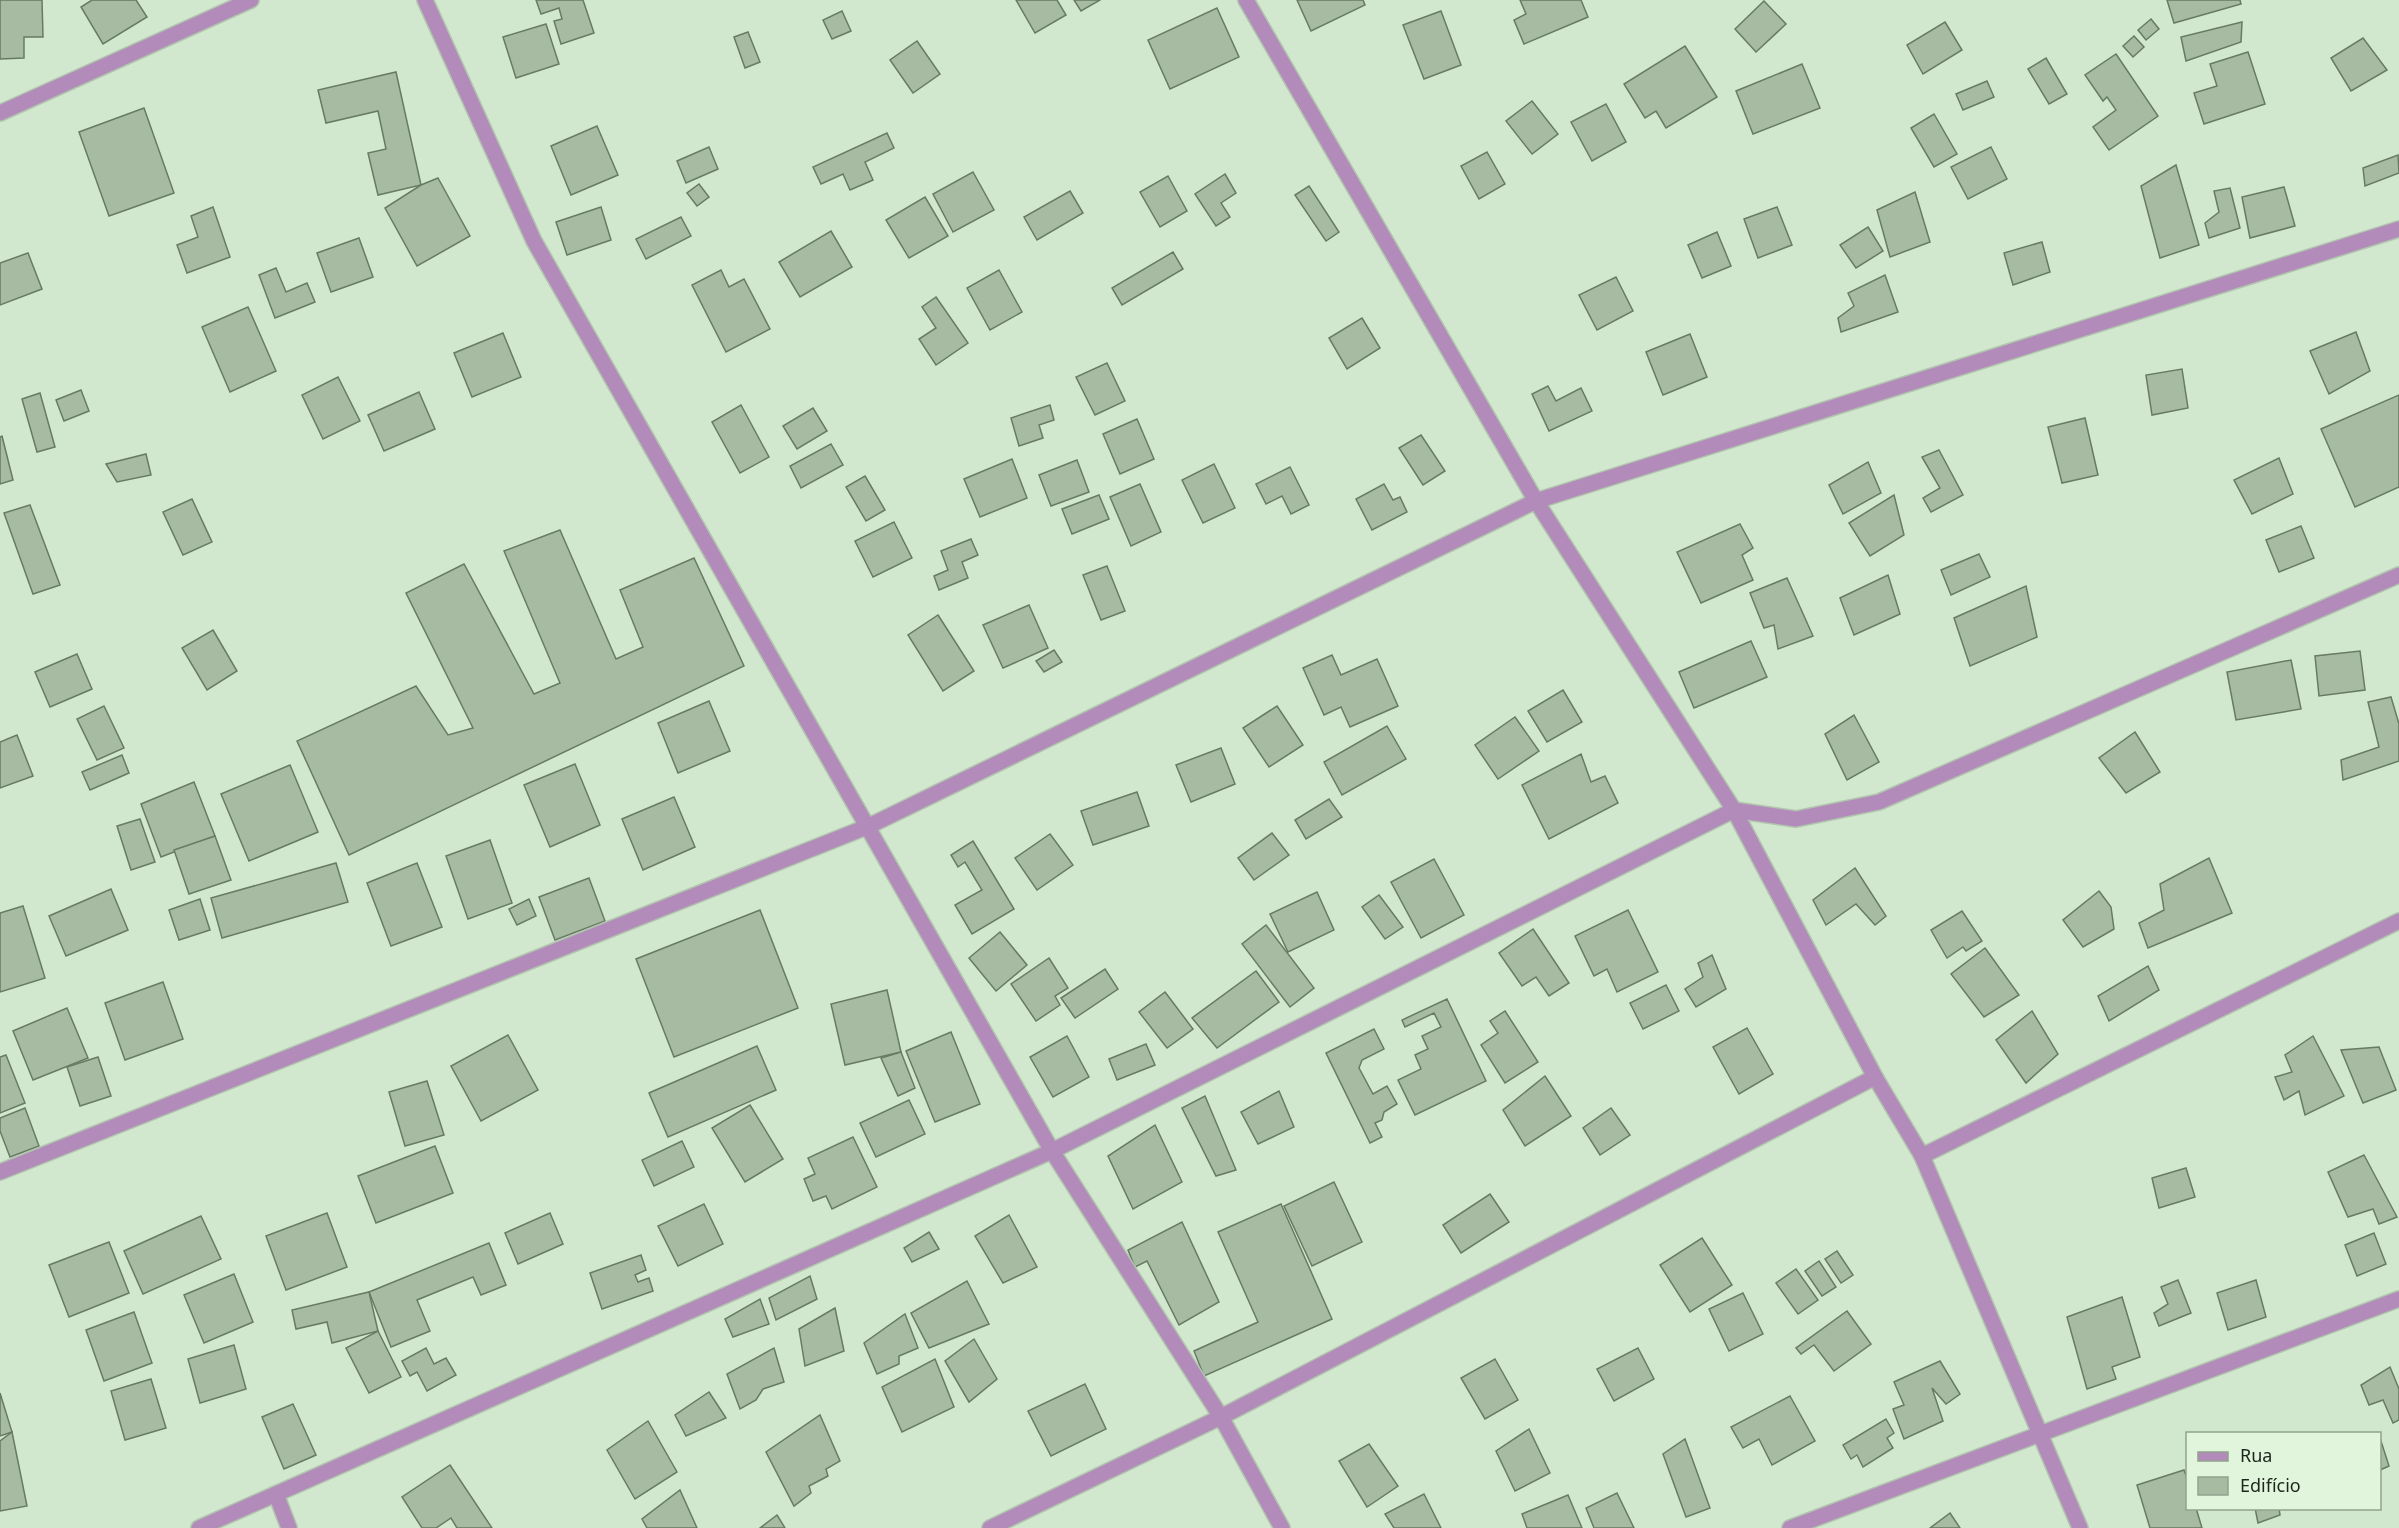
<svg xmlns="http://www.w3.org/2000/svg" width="2399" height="1528" font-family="'Noto Sans',sans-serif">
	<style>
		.building { fill: #a7bba3; stroke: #687a64; stroke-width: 1.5 }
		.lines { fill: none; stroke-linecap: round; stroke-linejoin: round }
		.street-casing { stroke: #b1c5ae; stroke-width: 18 }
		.street { stroke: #b28bba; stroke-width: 15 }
	</style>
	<rect width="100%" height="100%" fill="#d2e8ce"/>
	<g class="building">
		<polygon points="0,0 42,0 43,37 24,37 24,58 0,59"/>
		<polygon points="92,0 136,0 147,17 103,44 81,7"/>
		<polygon points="536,0 583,0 594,33 561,44 554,21 562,19 559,8 541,14"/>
		<polygon points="1016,0 1057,0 1066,15 1035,33"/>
		<polygon points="1074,0 1100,0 1081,11"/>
		<polygon points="1297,0 1363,0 1365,5 1311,31"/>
		<polygon points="1520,0 1581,0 1588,17 1524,44 1514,20 1526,14"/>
		<polygon points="2167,0 2240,0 2241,4 2174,23"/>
		<polygon points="1764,1 1786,24 1756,52 1735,29"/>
		<polygon points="1217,8 1239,57 1170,89 1148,40"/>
		<polygon points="842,11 851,31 832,39 823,20"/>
		<polygon points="1441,11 1461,65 1424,79 1403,25"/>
		<polygon points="2151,19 2159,29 2146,40 2138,30"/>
		<polygon points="1945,22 1962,50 1923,74 1907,45"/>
		<polygon points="2242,22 2241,42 2186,61 2181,37"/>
		<polygon points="546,24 559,64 516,78 503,37"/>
		<polygon points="748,32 760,62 745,68 734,37"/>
		<polygon points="2134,36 2144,47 2133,57 2123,46"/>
		<polygon points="2363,38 2387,70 2351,91 2331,58"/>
		<polygon points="917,41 940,74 913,93 890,60"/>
		<polygon points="1685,46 1717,97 1666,128 1656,111 1645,118 1624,84"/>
		<polygon points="2248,52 2265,104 2204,124 2194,93 2217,86 2210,64"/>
		<polygon points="2116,54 2158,116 2109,150 2093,127 2116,110 2107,97 2103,101 2085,75"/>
		<polygon points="2046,58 2067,94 2049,104 2028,69"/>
		<polygon points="1802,64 1820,108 1753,134 1736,91"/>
		<polygon points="396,72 421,185 378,195 368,153 386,149 378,111 326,123 318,90"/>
		<polygon points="1987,81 1994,97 1963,110 1956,94"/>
		<polygon points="1532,101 1558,134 1532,154 1506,121"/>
		<polygon points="1606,104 1626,142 1592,161 1571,122"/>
		<polygon points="144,108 174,193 109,216 79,132"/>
		<polygon points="1934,114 1957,154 1934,167 1911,128"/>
		<polygon points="597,126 618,175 571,195 551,146"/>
		<polygon points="887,133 894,148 865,162 873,180 850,190 843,174 821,184 813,167"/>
		<polygon points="709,147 718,169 686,183 677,161"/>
		<polygon points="1991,147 2007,179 1968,199 1951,167"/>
		<polygon points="1487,152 1505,184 1479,199 1461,166"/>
		<polygon points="2398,155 2399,173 2365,186 2363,168"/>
		<polygon points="2176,165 2199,245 2160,258 2141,186"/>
		<polygon points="973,172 994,210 953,232 933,194"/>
		<polygon points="1225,174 1236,193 1221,203 1230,217 1216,226 1195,194"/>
		<polygon points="1168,176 1187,211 1160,227 1140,192"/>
		<polygon points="438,178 470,236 417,266 385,208 421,185"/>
		<polygon points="699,184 709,197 697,206 687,193"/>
		<polygon points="1309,186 1339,232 1326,241 1295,195"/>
		<polygon points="2284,187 2295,226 2250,238 2242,197"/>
		<polygon points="2230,188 2240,228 2209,238 2205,223 2219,212 2214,191"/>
		<polygon points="1070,191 1083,213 1037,240 1024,217"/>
		<polygon points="1915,192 1930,242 1890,257 1877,210"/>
		<polygon points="925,197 948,236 909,258 886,220"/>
		<polygon points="213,207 230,257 187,273 177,245 198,237 191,216"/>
		<polygon points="601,207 611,240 567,255 556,222"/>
		<polygon points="1777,207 1792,245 1758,258 1744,219"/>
		<polygon points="681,217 691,236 646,259 636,239"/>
		<polygon points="1868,227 1883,251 1856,268 1840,245"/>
		<polygon points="831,231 852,267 800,297 779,262"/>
		<polygon points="1717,232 1731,266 1702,278 1688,245"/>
		<polygon points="359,238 373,277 331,292 317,253"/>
		<polygon points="2042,242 2050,272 2013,285 2004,253"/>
		<polygon points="1173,252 1183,269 1122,305 1112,288"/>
		<polygon points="28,253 42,289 0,305 0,263"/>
		<polygon points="276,268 286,292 307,283 315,302 275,318 259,275"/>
		<polygon points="721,270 729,287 744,279 770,329 726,352 692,285"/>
		<polygon points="999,270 1022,312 990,330 967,288"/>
		<polygon points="1885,275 1898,312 1841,332 1838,318 1854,306 1848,293"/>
		<polygon points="1616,277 1633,311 1597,330 1579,295"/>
		<polygon points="936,297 968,343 936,365 919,339 936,328 922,307"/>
		<polygon points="248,307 276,371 230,392 202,327"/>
		<polygon points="1362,318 1380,348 1347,369 1329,338"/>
		<polygon points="2356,332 2370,371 2329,394 2310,351"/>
		<polygon points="503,333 521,377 472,397 454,353"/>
		<polygon points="1690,334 1707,377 1663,395 1646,352"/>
		<polygon points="1107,363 1125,401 1095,415 1076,377"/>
		<polygon points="2182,369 2188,408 2152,415 2146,375"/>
		<polygon points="338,377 360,421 323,439 302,395"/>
		<polygon points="1548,386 1556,401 1581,388 1592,411 1549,431 1532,394"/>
		<polygon points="81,390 89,411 64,421 56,400"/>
		<polygon points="419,392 435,429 384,451 368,415"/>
		<polygon points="40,393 55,447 37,452 22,399"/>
		<polygon points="2399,395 2399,487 2355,507 2321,429"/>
		<polygon points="741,405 769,457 740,473 712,422"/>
		<polygon points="1050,405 1054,420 1039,425 1043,438 1019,446 1011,418"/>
		<polygon points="813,408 827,431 797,449 783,426"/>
		<polygon points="2085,418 2098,475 2062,483 2048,427"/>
		<polygon points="1137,419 1154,459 1120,474 1103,434"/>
		<polygon points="1421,435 1445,471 1423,485 1399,448"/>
		<polygon points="2,436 13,480 0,484 0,437"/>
		<polygon points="831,444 843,465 801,488 790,466"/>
		<polygon points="1939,450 1963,495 1931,512 1923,498 1940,488 1922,457"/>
		<polygon points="146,454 151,475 117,482 106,464"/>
		<polygon points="2279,458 2293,494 2252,514 2234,480"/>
		<polygon points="1012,459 1027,498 980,517 964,479"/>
		<polygon points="1077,460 1089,492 1051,506 1039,475"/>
		<polygon points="1868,462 1881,493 1843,514 1829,485"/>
		<polygon points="1214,464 1235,508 1203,523 1182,480"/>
		<polygon points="1290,467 1309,505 1291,514 1282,496 1266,504 1256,484"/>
		<polygon points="865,476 885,510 866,521 846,487"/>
		<polygon points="1140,484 1161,532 1131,546 1110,497"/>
		<polygon points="1384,484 1393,500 1400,497 1407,512 1372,530 1356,499"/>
		<polygon points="1099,495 1109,519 1072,534 1062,509"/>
		<polygon points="1894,495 1904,535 1870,556 1849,523"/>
		<polygon points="192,499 212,542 183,555 163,512"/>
		<polygon points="30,505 60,585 33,594 4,513"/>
		<polygon points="894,522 912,558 873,577 855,541"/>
		<polygon points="1740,524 1753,548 1742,555 1753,580 1701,603 1677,552"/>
		<polygon points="2301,526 2314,558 2279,572 2266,540"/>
		<polygon points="560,530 616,659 643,647 620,590 694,558 744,666 349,855 297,741 416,686 448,735 473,728 406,593 464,564 534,694 560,683 504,551"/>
		<polygon points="971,539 978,555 962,562 968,578 939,590 934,576 948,570 941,551"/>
		<polygon points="1979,554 1990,577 1951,595 1941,570"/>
		<polygon points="1107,566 1125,611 1101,620 1083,575"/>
		<polygon points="1888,575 1900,614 1854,635 1840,598"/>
		<polygon points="1787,578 1813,636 1778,649 1774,625 1764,628 1750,593"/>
		<polygon points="2026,586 2037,637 1970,666 1954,618"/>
		<polygon points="1029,605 1048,648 1003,668 983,625"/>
		<polygon points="938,615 974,671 943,691 908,635"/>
		<polygon points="213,630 237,671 207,690 182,648"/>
		<polygon points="1751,641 1767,677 1694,708 1679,672"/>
		<polygon points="1054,650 1062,662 1044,672 1036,661"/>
		<polygon points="2360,651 2365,690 2319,696 2315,656"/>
		<polygon points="77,654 92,689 50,707 35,672"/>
		<polygon points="1332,655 1341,675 1377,659 1398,706 1350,727 1341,707 1324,715 1303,668"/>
		<polygon points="2291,660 2301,709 2236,720 2227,672"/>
		<polygon points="1563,690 1582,722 1547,742 1528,711"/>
		<polygon points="2391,697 2399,724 2399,761 2343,780 2341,760 2379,747 2368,702"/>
		<polygon points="709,701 730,751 678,773 658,723"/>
		<polygon points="104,706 124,748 97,760 77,719"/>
		<polygon points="1277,706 1303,745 1269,767 1243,728"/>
		<polygon points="1854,715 1879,762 1847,780 1825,734"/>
		<polygon points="1515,717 1539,751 1498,779 1475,745"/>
		<polygon points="1387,726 1406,759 1342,795 1324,762"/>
		<polygon points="2135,732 2160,772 2126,793 2099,758"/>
		<polygon points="17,735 33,776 0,788 0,742"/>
		<polygon points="1221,748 1235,784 1191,802 1176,765"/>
		<polygon points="1581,754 1591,782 1605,776 1618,803 1549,839 1522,785"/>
		<polygon points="122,755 129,773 90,790 82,772"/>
		<polygon points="575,764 600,825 550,847 524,785"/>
		<polygon points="290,765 318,832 249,861 221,794"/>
		<polygon points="194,782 215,836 161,857 141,804"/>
		<polygon points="1137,792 1149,826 1093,845 1081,811"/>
		<polygon points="674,797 695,847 643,870 622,819"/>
		<polygon points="1329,799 1342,817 1306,839 1295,820"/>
		<polygon points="140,819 155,862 131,870 117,826"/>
		<polygon points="1272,833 1289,855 1254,880 1238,858"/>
		<polygon points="1050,834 1073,865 1037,890 1015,858"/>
		<polygon points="215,836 231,880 189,894 174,850"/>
		<polygon points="490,840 512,903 468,919 446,856"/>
		<polygon points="973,841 1014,909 972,934 955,905 982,890 965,862 958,867 951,855"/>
		<polygon points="2209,858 2232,913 2148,948 2139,923 2164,910 2160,884"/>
		<polygon points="1434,859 1464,915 1421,938 1391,882"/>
		<polygon points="336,863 348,902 222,938 211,898"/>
		<polygon points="417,863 442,927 391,946 367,883"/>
		<polygon points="1855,868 1886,916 1875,925 1856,904 1826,925 1813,900"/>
		<polygon points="589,878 605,921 555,940 539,897"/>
		<polygon points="111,889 128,930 66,956 49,916"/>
		<polygon points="2099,891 2111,907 2114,929 2083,947 2063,920"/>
		<polygon points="1317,892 1334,930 1288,952 1270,914"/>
		<polygon points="1379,895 1403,927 1385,939 1362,907"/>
		<polygon points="200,899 210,930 179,940 169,910"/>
		<polygon points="529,899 536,916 517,925 509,909"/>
		<polygon points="23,906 45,978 0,992 0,913"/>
		<polygon points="760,910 798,1008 674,1057 636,959"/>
		<polygon points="1628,910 1658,972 1617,992 1607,969 1594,976 1575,936"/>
		<polygon points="1962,911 1982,941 1966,951 1963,947 1947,958 1931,930"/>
		<polygon points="1266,925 1314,988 1290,1007 1242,944"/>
		<polygon points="1533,929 1569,983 1549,996 1536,977 1522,986 1499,953"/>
		<polygon points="1000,932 1027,965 996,991 969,958"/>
		<polygon points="1985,948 2019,995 1984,1017 1951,974"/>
		<polygon points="1712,955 1726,989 1696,1007 1685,989 1703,977 1698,963"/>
		<polygon points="1049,958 1068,988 1055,996 1060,1005 1036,1021 1011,984"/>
		<polygon points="2148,966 2159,990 2109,1021 2098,996"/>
		<polygon points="1105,969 1118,989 1075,1018 1061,998"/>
		<polygon points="1256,971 1279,1002 1217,1048 1192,1018"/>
		<polygon points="163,982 183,1039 125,1060 105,1003"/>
		<polygon points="1666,985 1679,1011 1643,1029 1630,1003"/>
		<polygon points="887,990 901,1052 845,1065 831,1004"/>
		<polygon points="1165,992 1193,1029 1167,1048 1139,1012"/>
		<polygon points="1447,999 1486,1081 1415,1115 1398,1080 1421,1069 1415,1055 1428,1049 1422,1036 1441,1027 1434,1013 1405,1027 1402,1020"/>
		<polygon points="67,1008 88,1058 33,1080 13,1031"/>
		<polygon points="1505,1011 1538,1062 1505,1083 1481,1045 1498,1033 1490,1021"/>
		<polygon points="2032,1011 2058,1054 2026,1083 1996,1040"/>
		<polygon points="1747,1028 1773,1074 1739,1094 1713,1047"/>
		<polygon points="1374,1029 1384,1049 1362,1060 1359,1068 1373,1094 1387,1086 1397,1104 1384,1112 1382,1120 1375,1123 1382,1137 1370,1143 1326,1053"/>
		<polygon points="951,1032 980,1104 935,1122 906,1051"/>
		<polygon points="508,1035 538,1090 481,1121 451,1066"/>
		<polygon points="1067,1036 1089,1077 1053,1097 1030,1057"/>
		<polygon points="2313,1036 2344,1096 2305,1115 2299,1091 2284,1100 2275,1077 2292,1072 2285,1055"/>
		<polygon points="1146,1044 1155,1065 1117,1080 1109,1059"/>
		<polygon points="757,1046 776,1090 668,1137 649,1093"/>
		<polygon points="2379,1047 2396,1090 2363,1103 2341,1050"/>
		<polygon points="901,1052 915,1088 898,1096 881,1058"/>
		<polygon points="6,1055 25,1103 0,1113 0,1057"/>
		<polygon points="98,1057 111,1096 80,1106 67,1067"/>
		<polygon points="1545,1076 1571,1116 1525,1146 1503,1110"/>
		<polygon points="427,1081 444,1135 405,1146 389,1092"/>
		<polygon points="1279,1091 1294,1127 1258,1144 1241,1112"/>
		<polygon points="1205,1096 1236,1170 1216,1176 1182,1108"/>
		<polygon points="909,1100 925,1134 876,1157 860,1123"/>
		<polygon points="750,1105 783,1159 745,1182 712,1128"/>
		<polygon points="25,1108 39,1146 10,1157 0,1131 0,1118"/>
		<polygon points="1611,1108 1630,1135 1600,1155 1583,1128"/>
		<polygon points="1155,1125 1182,1182 1133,1209 1108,1156"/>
		<polygon points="853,1137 877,1187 832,1209 826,1196 813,1201 804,1179 815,1174 808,1158"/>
		<polygon points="682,1141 694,1167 654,1186 642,1160"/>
		<polygon points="435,1146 453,1193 376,1223 358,1176"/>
		<polygon points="2364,1155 2397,1217 2379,1224 2373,1209 2348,1217 2328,1172"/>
		<polygon points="2186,1168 2195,1197 2159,1208 2152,1178"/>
		<polygon points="1334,1182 1362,1242 1312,1266 1284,1206"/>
		<polygon points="1490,1194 1509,1222 1461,1253 1443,1225"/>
		<polygon points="704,1204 723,1244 678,1266 658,1226"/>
		<polygon points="1281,1204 1332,1319 1204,1376 1194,1351 1258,1322 1218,1232"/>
		<polygon points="327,1213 347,1267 286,1290 266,1236"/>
		<polygon points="550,1213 563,1244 518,1264 505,1233"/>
		<polygon points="1009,1215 1037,1267 1003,1283 975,1236"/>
		<polygon points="201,1216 221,1259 143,1294 124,1251"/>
		<polygon points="1182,1222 1219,1302 1179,1325 1147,1261 1135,1267 1128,1250"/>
		<polygon points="929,1232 939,1249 912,1262 904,1248"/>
		<polygon points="2374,1233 2386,1264 2357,1276 2345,1245"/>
		<polygon points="1702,1238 1732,1285 1690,1312 1660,1265"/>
		<polygon points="109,1242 129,1293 69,1317 49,1265"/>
		<polygon points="489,1243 506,1285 481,1295 473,1277 417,1300 430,1331 391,1347 369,1292"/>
		<polygon points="1837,1251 1853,1275 1841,1283 1825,1259"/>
		<polygon points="641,1255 646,1270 635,1275 638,1282 649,1278 653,1291 602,1309 590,1273"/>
		<polygon points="1819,1261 1836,1287 1822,1296 1805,1271"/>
		<polygon points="1796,1269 1818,1300 1798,1314 1776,1283"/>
		<polygon points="234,1274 253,1322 204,1343 184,1295"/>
		<polygon points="810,1276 817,1299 776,1320 769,1298"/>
		<polygon points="2178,1280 2191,1313 2159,1326 2154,1313 2168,1304 2161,1287"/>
		<polygon points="2256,1280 2266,1317 2228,1330 2217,1293"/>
		<polygon points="967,1281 989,1324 929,1348 911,1313"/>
		<polygon points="369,1292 378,1331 332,1343 327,1322 296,1329 292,1310"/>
		<polygon points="1743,1293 1763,1334 1729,1351 1709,1309"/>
		<polygon points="2122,1297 2140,1357 2112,1367 2116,1379 2087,1389 2067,1317"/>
		<polygon points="760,1299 769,1324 733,1337 725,1319"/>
		<polygon points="835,1308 844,1351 805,1366 799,1329"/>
		<polygon points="1847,1311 1871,1344 1834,1371 1814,1345 1801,1354 1796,1348"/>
		<polygon points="134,1312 152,1363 104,1381 86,1330"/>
		<polygon points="905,1314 918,1348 899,1356 899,1364 877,1374 864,1343"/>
		<polygon points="378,1331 401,1377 369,1393 346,1348"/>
		<polygon points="974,1339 997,1379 969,1402 945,1361"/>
		<polygon points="234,1345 246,1389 200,1403 188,1359"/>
		<polygon points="426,1348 434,1364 446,1358 456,1375 427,1391 417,1372 410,1376 402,1361"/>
		<polygon points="774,1348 784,1382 763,1389 756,1400 740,1409 727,1374"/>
		<polygon points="1638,1348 1654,1379 1614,1401 1597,1369"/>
		<polygon points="935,1359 954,1407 902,1432 882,1387"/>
		<polygon points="1495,1359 1518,1400 1485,1419 1461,1378"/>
		<polygon points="1940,1361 1960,1394 1946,1404 1932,1388 1943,1421 1904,1439 1893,1409 1904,1405 1894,1382"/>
		<polygon points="2390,1367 2399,1389 2399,1420 2393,1423 2383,1400 2369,1405 2361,1385"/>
		<polygon points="151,1379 166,1428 125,1440 111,1391"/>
		<polygon points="1085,1384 1106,1429 1051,1456 1028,1411"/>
		<polygon points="709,1392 726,1418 686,1436 675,1415"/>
		<polygon points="0,1393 12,1432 0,1436"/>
		<polygon points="1790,1396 1815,1441 1772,1465 1759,1439 1743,1448 1731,1427"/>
		<polygon points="293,1404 316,1455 284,1469 262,1417"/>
		<polygon points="820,1415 840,1461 826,1469 828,1476 809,1486 811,1493 794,1506 766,1452"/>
		<polygon points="1886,1419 1894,1433 1887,1438 1893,1448 1863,1467 1857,1455 1851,1459 1843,1445"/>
		<polygon points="648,1421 677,1472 635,1499 607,1450"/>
		<polygon points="1529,1429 1550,1473 1515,1491 1496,1451"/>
		<polygon points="12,1432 27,1506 0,1511 0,1441"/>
		<polygon points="2380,1438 2389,1466 2380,1470"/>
		<polygon points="1685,1439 1710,1508 1686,1517 1663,1454"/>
		<polygon points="1369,1444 1398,1486 1367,1507 1339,1461"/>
		<polygon points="450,1465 492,1528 457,1528 451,1518 436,1528 422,1528 402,1497"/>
		<polygon points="2184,1470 2188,1481 2188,1508 2196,1508 2202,1528 2150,1528 2137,1485"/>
		<polygon points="680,1490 697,1528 647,1528 642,1519"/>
		<polygon points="1617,1493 1634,1528 1594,1528 1586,1508"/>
		<polygon points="1424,1494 1441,1528 1394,1528 1385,1514"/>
		<polygon points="1568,1495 1582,1528 1527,1528 1522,1514"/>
		<polygon points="2255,1508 2279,1508 2280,1515 2258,1523"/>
		<polygon points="1950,1513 1960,1528 1930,1528"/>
		<polygon points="777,1515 785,1528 760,1528"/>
	</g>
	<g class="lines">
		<defs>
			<g id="street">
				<polyline points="425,0 534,241 1052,1151 1221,1417 1282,1528"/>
				<polyline points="1246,0 1536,501 1734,810 1875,1077 1922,1156 2080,1528"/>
				<polyline points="0,113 251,0"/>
				<polyline points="1922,1156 2399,921"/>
				<polyline points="0,1172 869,826 1536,501 2399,229"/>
				<polyline points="276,1494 289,1528"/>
				<polyline points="199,1528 1052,1151 1734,810 1796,819 1879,802 2399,575"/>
				<polyline points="990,1528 1221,1417 1875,1077"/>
				<polyline points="1790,1528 2399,1299"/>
			</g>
		</defs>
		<use href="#street" class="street-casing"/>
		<use href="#street" class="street"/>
	</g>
	<rect x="2186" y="1432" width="195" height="78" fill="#e0f5db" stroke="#92a28f" stroke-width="1.5"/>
	<rect x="2198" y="1452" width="30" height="9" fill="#b28bba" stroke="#92a28f" stroke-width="1.5"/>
	<text x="2240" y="1462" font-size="18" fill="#1d251c">Rua</text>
	<rect x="2198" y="1477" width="30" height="18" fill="#a7bba3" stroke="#92a28f" stroke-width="1.5"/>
	<text x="2240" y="1492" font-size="18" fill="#1d251c">Edifício</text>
</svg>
